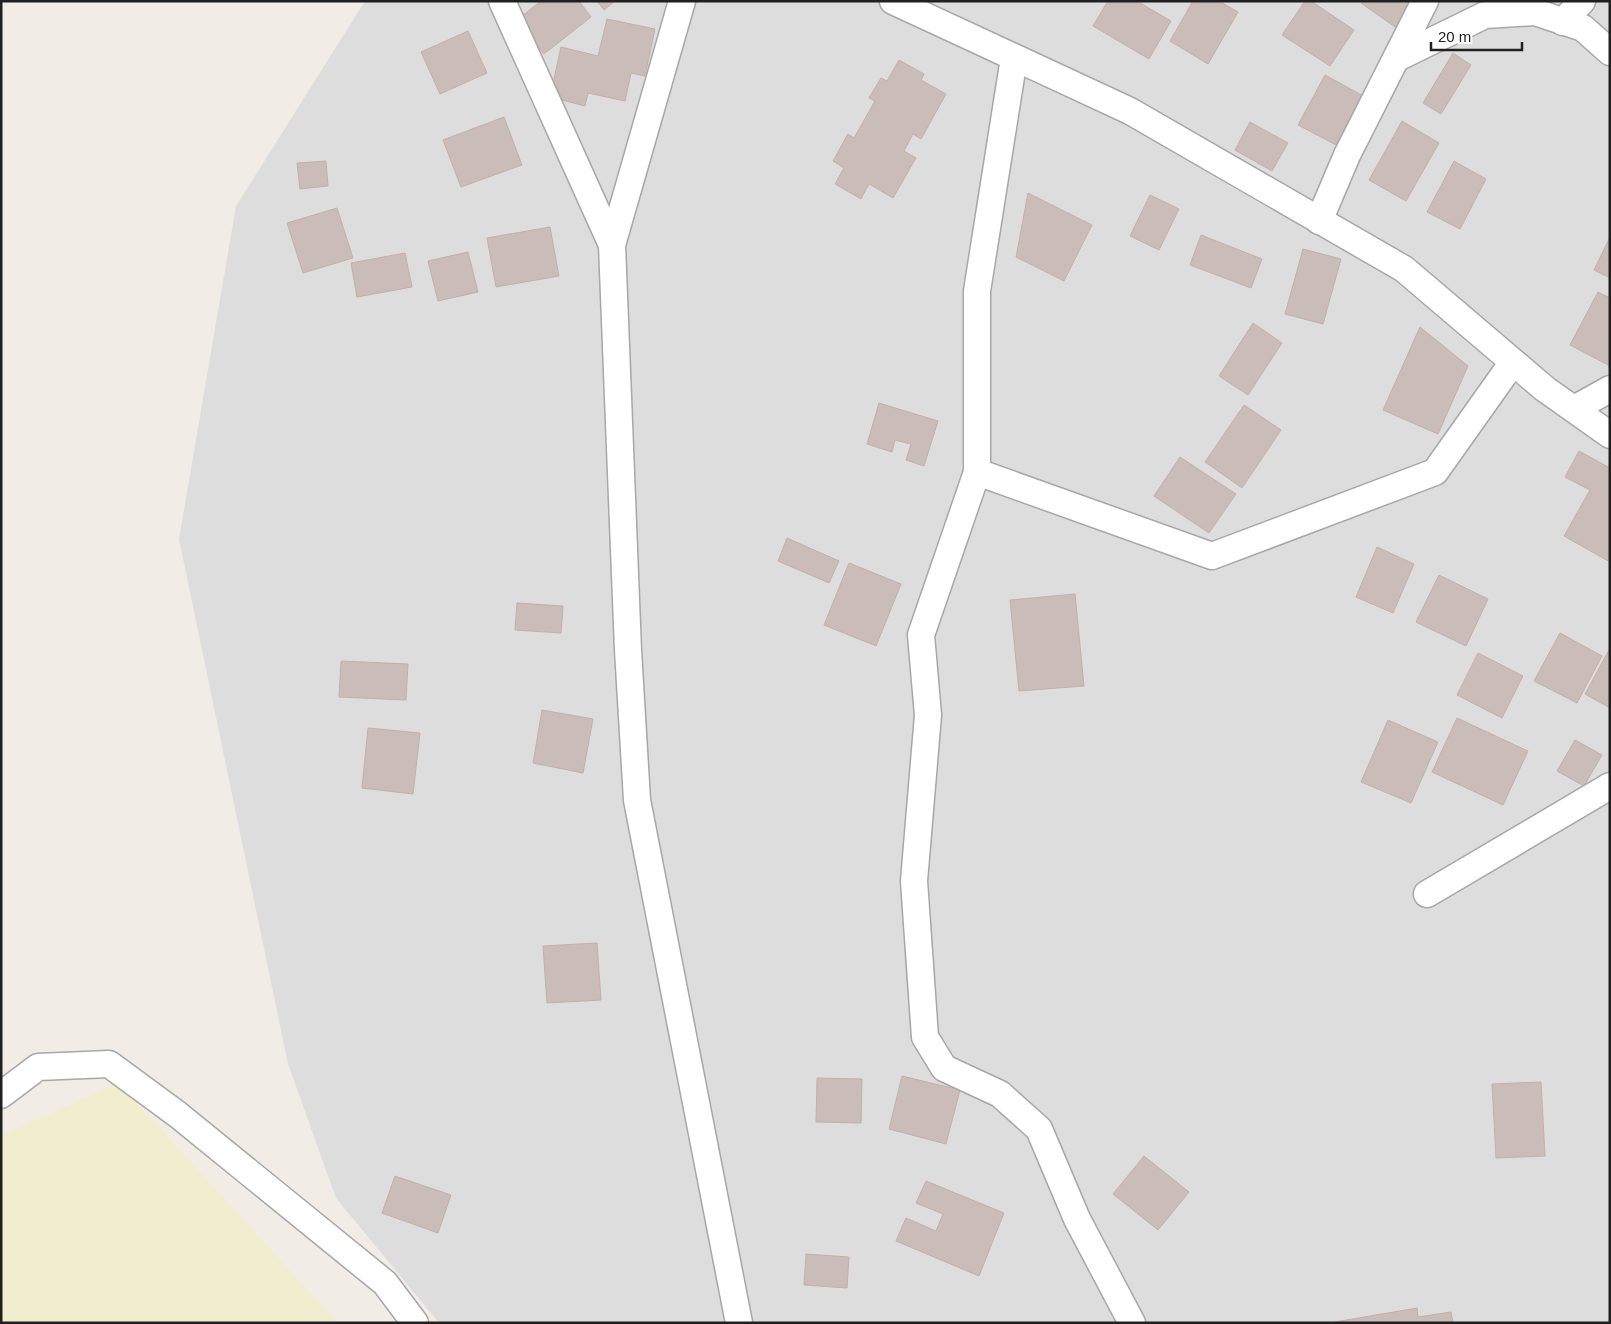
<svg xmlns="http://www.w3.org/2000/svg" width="1611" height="1324" font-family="Helvetica,sans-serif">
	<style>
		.residential { fill: #dedddd }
		.farmland { fill: #f1eed0 }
		.building { fill: #cabdb9; stroke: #c4afa7 }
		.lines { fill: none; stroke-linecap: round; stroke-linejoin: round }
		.minor-casing { stroke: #a7a7a7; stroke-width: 29 }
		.minor { stroke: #fff; stroke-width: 26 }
	</style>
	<rect width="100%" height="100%" fill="#f1ece6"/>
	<polygon class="residential" points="365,1 1610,1 1610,1323 439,1323 336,1198 288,1064 179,539 236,206"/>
	<polygon class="farmland" points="119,1083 338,1323 1,1323 1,1135"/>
	<g class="building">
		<polygon points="541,1 579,1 591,17 544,54 517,20"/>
		<polygon points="597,1 615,1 604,10"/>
		<polygon points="1108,1 1137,1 1171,21 1149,59 1093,26"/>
		<polygon points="1193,1 1219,1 1238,12 1208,64 1170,41"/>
		<polygon points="1305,1 1311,1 1354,30 1330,66 1282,35"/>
		<polygon points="1362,1 1417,1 1398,29 1361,3"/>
		<polygon points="607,19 655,29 645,76 631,73 625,101 588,93 585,106 550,97 561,47 598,56"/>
		<polygon points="468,31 487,73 440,94 421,52"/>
		<polygon points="1453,53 1471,65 1441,114 1423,103"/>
		<polygon points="899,60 924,74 921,80 946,94 921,139 913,134 904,151 916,158 893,198 869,184 861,199 835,184 844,168 833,161 848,134 854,138 875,101 869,98 881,78 887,81"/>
		<polygon points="1325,75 1367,98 1340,147 1298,125"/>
		<polygon points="504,117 522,165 461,187 443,140"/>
		<polygon points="1402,121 1439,143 1406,201 1369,180"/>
		<polygon points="1250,122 1288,143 1272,171 1235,150"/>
		<polygon points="326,161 328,186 300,189 297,163"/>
		<polygon points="1454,161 1486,179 1460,229 1427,212"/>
		<polygon points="1028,193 1092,225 1064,281 1016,257"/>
		<polygon points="1150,195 1179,209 1159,250 1130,236"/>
		<polygon points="337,208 353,258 303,273 287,223"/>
		<polygon points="550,227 559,276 496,287 487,238"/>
		<polygon points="1201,235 1262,259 1251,288 1190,265"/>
		<polygon points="1610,237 1610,278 1594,270"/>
		<polygon points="1303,249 1341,259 1323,324 1285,314"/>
		<polygon points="468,252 478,292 438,301 428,261"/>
		<polygon points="405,253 412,287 357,297 351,263"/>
		<polygon points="1598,292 1610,298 1610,366 1570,345"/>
		<polygon points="1253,323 1282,343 1248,395 1219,376"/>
		<polygon points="1420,327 1468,366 1438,434 1383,410"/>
		<polygon points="879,403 938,421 924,466 906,460 911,444 895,440 892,452 867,444"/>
		<polygon points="1244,405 1281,430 1242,488 1205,462"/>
		<polygon points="1579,451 1610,468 1610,562 1564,536 1590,490 1565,477"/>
		<polygon points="1180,457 1236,494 1209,533 1154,496"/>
		<polygon points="787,538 839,561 829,583 778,561"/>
		<polygon points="1377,547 1414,564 1393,613 1356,597"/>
		<polygon points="849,563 901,584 876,646 824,625"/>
		<polygon points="1439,575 1488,599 1466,646 1416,622"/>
		<polygon points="1075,594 1084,686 1019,691 1010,600"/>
		<polygon points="517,603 563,606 561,633 515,630"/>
		<polygon points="1560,633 1602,656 1577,703 1534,681"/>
		<polygon points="1609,650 1610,650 1610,708 1585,694"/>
		<polygon points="1478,653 1523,676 1502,718 1457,695"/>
		<polygon points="341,661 408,664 406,700 339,697"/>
		<polygon points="542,710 593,719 583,773 533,763"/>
		<polygon points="1457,718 1528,751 1503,805 1432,772"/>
		<polygon points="1388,720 1438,742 1411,803 1361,782"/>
		<polygon points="368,728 420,733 413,794 362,788"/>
		<polygon points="1575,740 1602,755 1584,786 1557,771"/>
		<polygon points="597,943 601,1000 547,1003 543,946"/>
		<polygon points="902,1076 960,1090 946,1144 889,1129"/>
		<polygon points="817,1078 862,1079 861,1123 816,1122"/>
		<polygon points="1541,1082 1545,1156 1496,1158 1492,1084"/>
		<polygon points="1144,1156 1189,1192 1158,1230 1113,1194"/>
		<polygon points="395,1176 451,1195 438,1233 382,1213"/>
		<polygon points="926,1181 1004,1213 979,1276 896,1241 906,1218 936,1231 943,1214 916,1203"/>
		<polygon points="806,1254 849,1257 847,1288 804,1285"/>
		<polygon points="1417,1308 1418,1317 1451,1312 1453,1323 1329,1323"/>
	</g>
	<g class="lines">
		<defs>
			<g id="minor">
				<polyline points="502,1 612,245"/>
				<polyline points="682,1 612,245 628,650 637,800 739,1323"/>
				<polyline points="893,1 1130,111 1404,269 1545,389 1610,435"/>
				<polyline points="1563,22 1582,1"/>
				<polyline points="1014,58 977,291 977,472 921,635 928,715 914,881 925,1037 944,1068 1000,1094 1039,1129 1077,1219 1132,1323"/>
				<polyline points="1397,58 1485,15 1535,12 1583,28 1610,52"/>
				<polyline points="1319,221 1347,155 1425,1"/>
				<polyline points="1574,409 1610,389"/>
				<polyline points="977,472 1212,556 1435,472 1513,362"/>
				<polyline points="1427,894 1610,786"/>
				<polyline points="1,1095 38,1067 109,1064 177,1114 385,1283 415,1323"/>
			</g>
		</defs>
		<use href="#minor" class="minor-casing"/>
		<use href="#minor" class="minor"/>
	</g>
	<rect width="1611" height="1324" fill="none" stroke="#202020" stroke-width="5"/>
	<path d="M1431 42v8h91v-8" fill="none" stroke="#202020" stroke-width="2.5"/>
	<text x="1438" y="42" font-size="15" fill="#202020" stroke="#ffffff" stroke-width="4" paint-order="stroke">20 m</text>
</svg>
